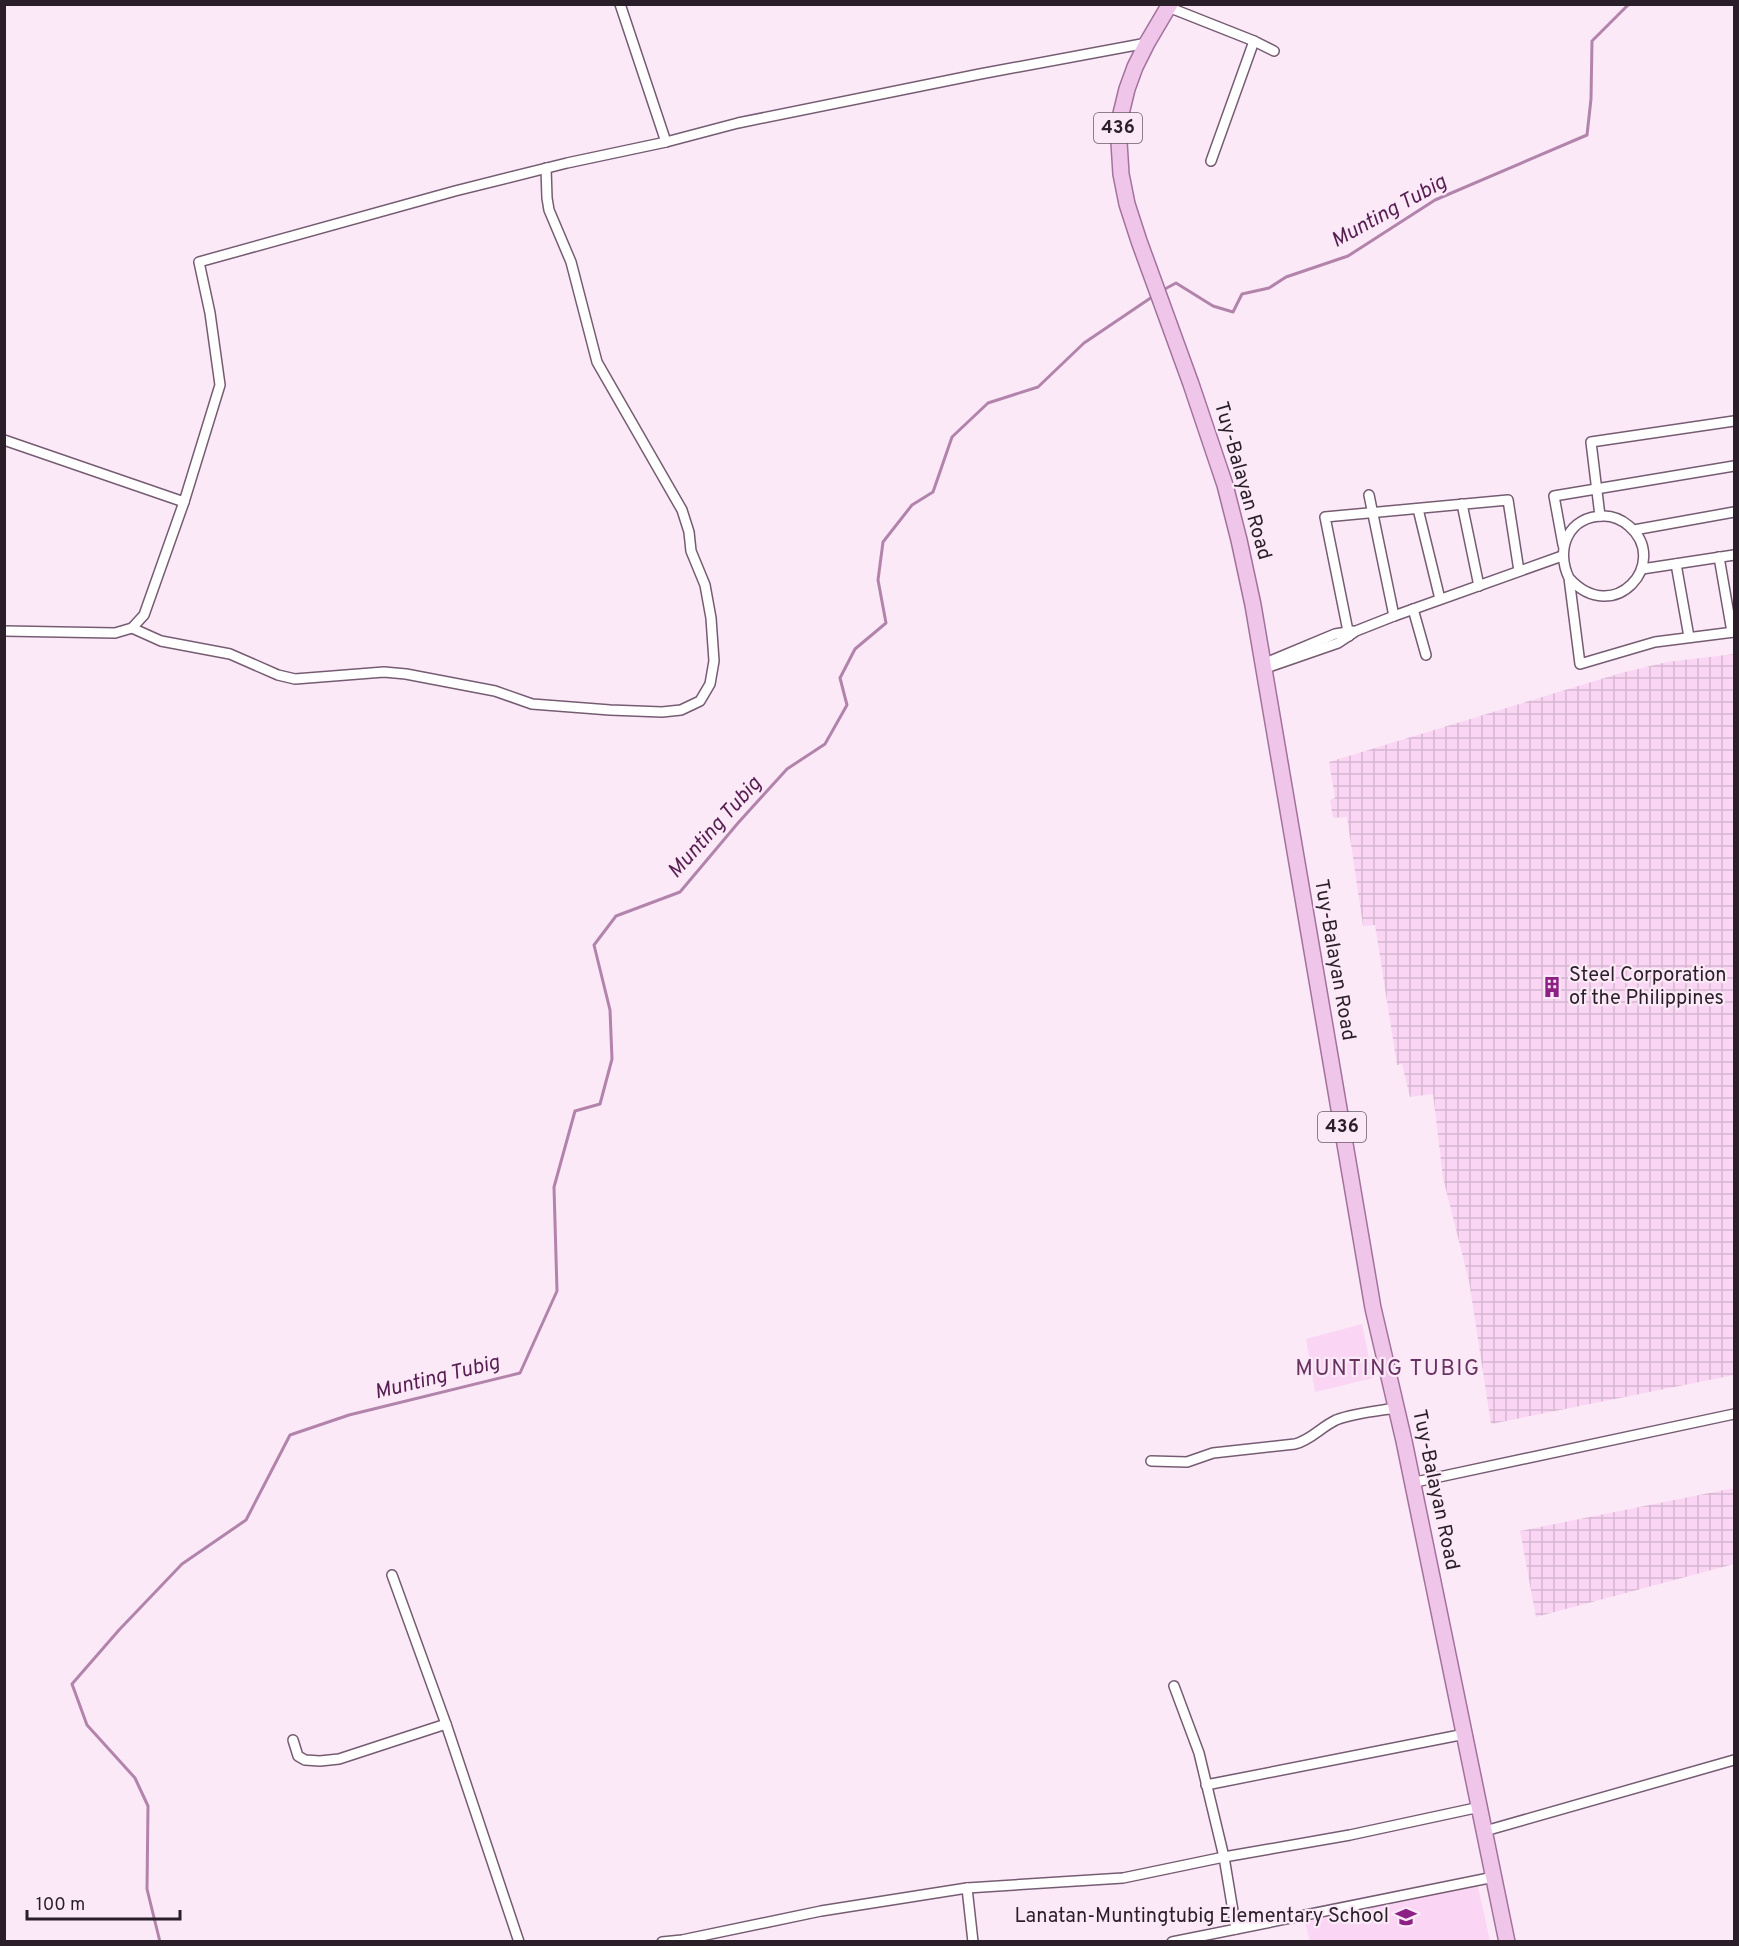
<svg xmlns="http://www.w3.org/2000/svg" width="1739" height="1946" font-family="Overpass,sans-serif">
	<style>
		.built { fill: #fad6f4 }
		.industrial { fill: url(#industrial-grid) }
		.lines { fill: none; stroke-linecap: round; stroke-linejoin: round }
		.stream { stroke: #b284ab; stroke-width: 3 }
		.street-casing { stroke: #765c72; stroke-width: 12 }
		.primary-casing { stroke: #a3729c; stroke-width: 18 }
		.street { stroke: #fff; stroke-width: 9 }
		.primary { stroke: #efc5e9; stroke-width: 15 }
		.labels { text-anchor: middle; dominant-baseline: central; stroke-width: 4.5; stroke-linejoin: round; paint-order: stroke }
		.shield { fill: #fbe9f8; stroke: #695c66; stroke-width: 1.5 }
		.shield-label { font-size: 18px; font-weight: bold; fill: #2a1f28 }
		.street-label { font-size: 20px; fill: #2a1f28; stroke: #fbe9f8 }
		.poi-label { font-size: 20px; fill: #2a1f28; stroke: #fbe9f8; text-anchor: start }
		.water-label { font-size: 21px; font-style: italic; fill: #571e51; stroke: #fbe9f8 }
		.quarter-label { font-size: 22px; letter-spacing: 1.5px; fill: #683362; stroke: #fbe9f8 }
	</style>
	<defs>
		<pattern id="industrial-grid" width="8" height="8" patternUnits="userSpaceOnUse" patternTransform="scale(1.5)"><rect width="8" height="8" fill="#fad6f4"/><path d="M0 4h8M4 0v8" fill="none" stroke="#d6b7d1"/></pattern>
	</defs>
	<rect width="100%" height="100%" fill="#fbe9f8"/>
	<g class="built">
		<polygon points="1362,1324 1373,1378 1315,1392 1306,1339"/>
		<polygon points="1477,1882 1490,1941 1310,1941 1305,1922"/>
	</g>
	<g class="industrial">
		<polygon points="1734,654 1734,1375 1491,1424 1469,1281 1443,1178 1433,1094 1410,1097 1402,1064 1397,1065 1375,925 1363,926 1347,817 1333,818 1330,800 1335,798 1329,762 1621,673 1667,662"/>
		<polygon points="1734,1488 1734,1564 1536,1617 1520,1531"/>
	</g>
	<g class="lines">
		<g class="stream">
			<polyline points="1163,290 1176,283 1213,306 1233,312 1242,294 1269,288 1286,277 1348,256 1435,200 1587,135 1591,99 1592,41 1628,5 1632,4"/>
			<polyline points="160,1942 147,1889 148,1806 135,1778 87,1725 72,1684 119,1630 182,1564 246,1520 290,1435 349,1415 520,1373 557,1291 554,1187 575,1111 600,1104 612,1059 610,1010 594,945 616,916 680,892 738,823 787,769 825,744 847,705 840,678 855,649 886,623 878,580 883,542 912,505 933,492 952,437 988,403 1038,387 1084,343 1155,295"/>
		</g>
		<defs>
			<g id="street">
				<polyline points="620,4 666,142"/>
				<polyline points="1168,7 1254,41 1211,161"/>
				<polyline points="1254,41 1274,51"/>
				<polyline points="4,440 184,502 220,385 210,313 199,262 455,191 567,163 666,142 738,123 980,74 1147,43"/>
				<polyline points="1369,495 1394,616"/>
				<polyline points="1462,504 1479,586"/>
				<polyline points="1418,509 1440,599"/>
				<polyline points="1600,516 1591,442 1734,421"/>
				<polyline points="1634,530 1734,512"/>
				<polyline points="1563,545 1554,496 1734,466"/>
				<polyline points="1719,557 1732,632"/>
				<polyline points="1676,564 1689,637"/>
				<polyline points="1642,569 1734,555"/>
				<path d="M1569,578C1614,628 1671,562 1629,526C1622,520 1613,516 1604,516C1568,516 1555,549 1569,578L1580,664L1655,642L1734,632"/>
				<polyline points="1413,609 1426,655"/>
				<polyline points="132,628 161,641 230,654 278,675 295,679 384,672 406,674 495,691 532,704 610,710 662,712 681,710 700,701 710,684 714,661 711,618 705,585 691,551 689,532 682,510 597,362 571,262 549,210 547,198 546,168"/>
				<polyline points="4,631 115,633 132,628 144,615 184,502"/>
				<polyline points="1349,636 1325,517 1508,500 1519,571"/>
				<polyline points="1263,664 1335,634 1353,631"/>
				<polyline points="1263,669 1338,643 1356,631 1394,616 1562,556"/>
				<path d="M1151,1461L1187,1462L1213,1453L1295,1444C1311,1440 1321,1427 1336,1420C1354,1413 1377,1411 1396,1408"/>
				<polyline points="1411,1483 1734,1414"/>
				<polyline points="392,1575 446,1724 519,1942"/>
				<polyline points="1174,1686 1199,1753 1224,1857 1236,1929"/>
				<polyline points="293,1740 298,1756 305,1760 320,1761 339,1759 446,1724"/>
				<polyline points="1206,1785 1465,1734"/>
				<polyline points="1485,1831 1734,1760"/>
				<polyline points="967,1888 973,1942"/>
				<polyline points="662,1942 682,1940 821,1911 967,1888 1123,1878 1224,1857 1350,1835 1480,1807"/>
				<polyline points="1172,1942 1494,1877"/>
			</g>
			<polyline id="primary" points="1170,4 1147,43 1135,67 1127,89 1118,126 1121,174 1127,204 1139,241 1191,384 1225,485 1239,540 1253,605 1373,1308 1404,1441 1507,1942"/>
		</defs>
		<use href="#street" class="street-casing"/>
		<use href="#primary" class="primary-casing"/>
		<use href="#street" class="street"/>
		<use href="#primary" class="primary"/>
	</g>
	<defs>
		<symbol id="building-bare" viewBox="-9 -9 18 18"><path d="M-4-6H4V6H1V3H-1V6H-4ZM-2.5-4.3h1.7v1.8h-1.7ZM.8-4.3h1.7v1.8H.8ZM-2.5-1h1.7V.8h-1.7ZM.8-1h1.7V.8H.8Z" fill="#8d2084" stroke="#fbe9f8" stroke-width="2.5" paint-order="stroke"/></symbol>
		<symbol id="school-bare" viewBox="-9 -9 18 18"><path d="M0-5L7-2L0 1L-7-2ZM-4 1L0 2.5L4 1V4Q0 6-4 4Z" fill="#8d2084" stroke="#fbe9f8" stroke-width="2.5" paint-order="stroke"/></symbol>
	</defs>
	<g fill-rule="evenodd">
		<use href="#building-bare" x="1537" y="972" width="30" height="30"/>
		<use href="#school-bare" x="1391" y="1902" width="30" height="30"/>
	</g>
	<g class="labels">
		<g class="shield">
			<rect x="1094" y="113" width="48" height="30" rx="4.5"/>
			<rect x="1318" y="1112" width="48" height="30" rx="4.5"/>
		</g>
		<g class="shield-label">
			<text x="1118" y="128">436</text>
			<text x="1342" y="1127">436</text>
		</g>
		<g class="street-label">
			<text transform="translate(1242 481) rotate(74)">Tuy-Balayan Road</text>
			<text transform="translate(1334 960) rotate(80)">Tuy-Balayan Road</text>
			<text transform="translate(1435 1490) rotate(78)">Tuy-Balayan Road</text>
		</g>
		<g class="poi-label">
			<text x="1569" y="976">Steel Corporation<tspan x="1569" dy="23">of the Philippines</tspan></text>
			<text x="1389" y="1917" text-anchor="end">Lanatan-Muntingtubig Elementary School</text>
		</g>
		<g class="water-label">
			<text transform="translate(1389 212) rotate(-29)">Munting Tubig</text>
			<text transform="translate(715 828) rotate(-48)">Munting Tubig</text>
			<text transform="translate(437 1378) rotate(-14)">Munting Tubig</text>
		</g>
		<g class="quarter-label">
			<text x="1388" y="1369">MUNTING TUBIG</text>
		</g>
	</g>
	<rect width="1739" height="1946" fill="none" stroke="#2a1f28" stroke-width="12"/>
	<path d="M27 1910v9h153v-9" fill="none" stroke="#2a1f28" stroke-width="3"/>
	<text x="36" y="1910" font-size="18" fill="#2a1f28" stroke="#fbe9f8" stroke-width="4.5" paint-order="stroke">100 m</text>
</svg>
